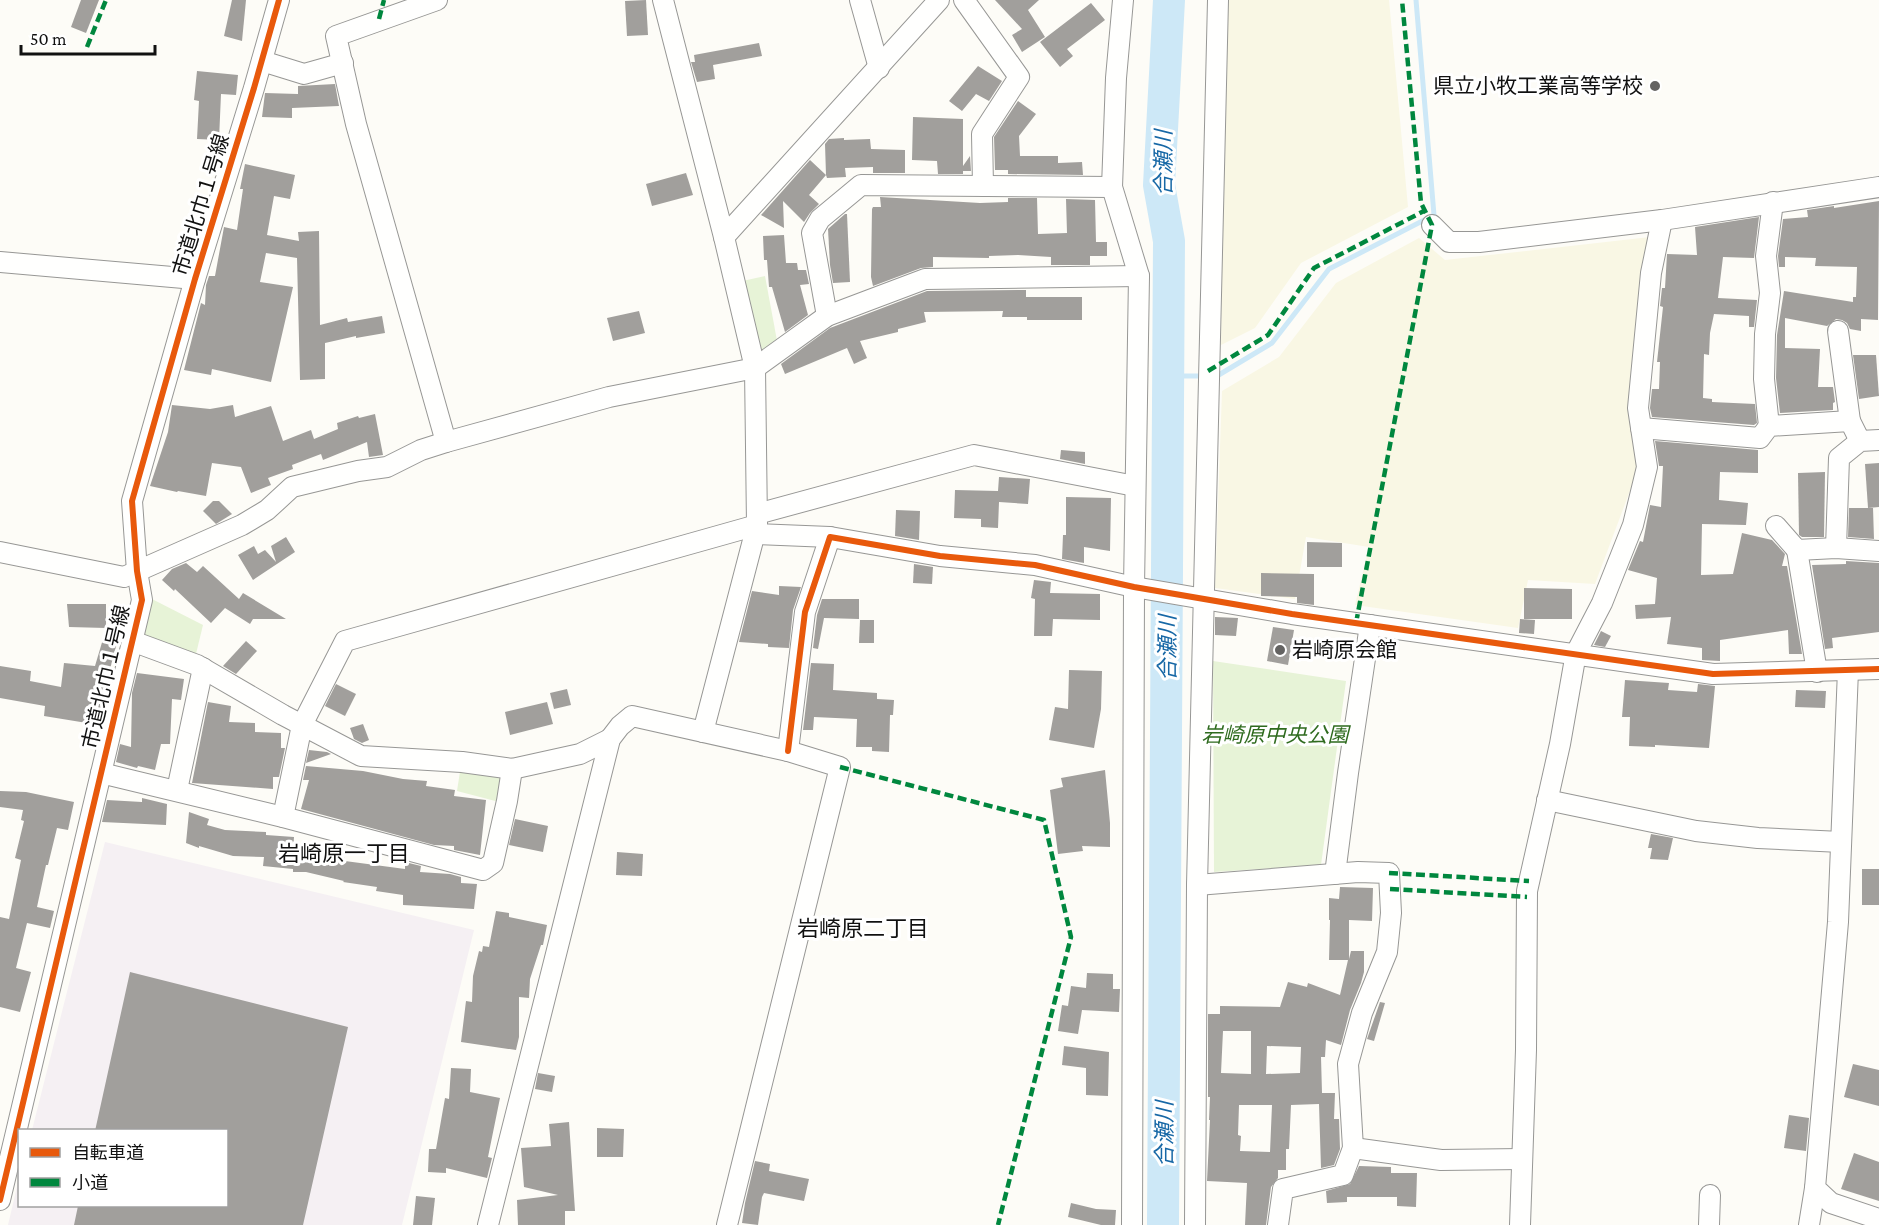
<svg xmlns="http://www.w3.org/2000/svg" width="1879" height="1225" font-family="'Crimson Pro','Noto Sans JP',serif">
	<style>
		.industrial { fill: #f5f0f3 }
		.farmland { fill: #f9f7e4 }
		.green { fill: #e7f3d7 }
		.lines { fill: none; stroke-linecap: round; stroke-linejoin: round }
		.stream { stroke: #cde8f7; stroke-width: 5 }
		.river { stroke: #cde8f7; stroke-width: 32 }
		.building { fill: #a19f9c; fill-rule: evenodd }
		.minor-casing { stroke: #979795; stroke-width: 22 }
		.minor { stroke: #fffffe; stroke-width: 20 }
		.quiet { stroke: #00873e; stroke-width: 4.5; stroke-dasharray: 9 4.5; stroke-linecap: butt }
		.cycleway-casing { stroke: #fff; stroke-width: 10 }
		.cycleway { stroke: #e8590c; stroke-width: 6 }
		.poi-dot { fill: #646362; stroke: #fff; stroke-width: 2 }
		.labels { text-anchor: middle; dominant-baseline: central; stroke-width: 6; stroke-linejoin: round; paint-order: stroke }
		.poi-label { font-size: 21px; fill: #111; stroke: #fff; text-anchor: end }
		.street-label { font-size: 21px; fill: #111; stroke: #fff }
		.park-label { font-size: 21px; font-style: italic; fill: #2f6b1f; stroke: #fff }
		.water-label { font-size: 22px; font-style: italic; fill: #1768a6; stroke: #fff }
		.neighbourhood-label { font-size: 22px; fill: #111; stroke: #fff }
	</style>
	<rect width="100%" height="100%" fill="#fdfcf7"/>
	<polygon class="industrial" points="105,842 474,930 402,1225 8,1225 19,1178 20,1206 226,1206 226,1130 32,1130"/>
	<g class="farmland">
		<polygon points="1225,0 1389,0 1408,207 1301,263 1255,328 1221,345"/>
		<polygon points="1650,237 1641,457 1637,472 1595,584 1528,580 1518,628 1355,605 1369,547 1306,537 1295,599 1215,588 1222,391 1279,357 1336,283 1419,238 1445,260"/>
	</g>
	<g class="green">
		<polygon points="765,276 778,346 756,359 738,282"/>
		<polygon points="148,597 203,625 195,658 139,637"/>
		<polygon points="1213,661 1346,681 1321,865 1214,872"/>
		<polygon points="461,765 506,772 503,803 457,791"/>
	</g>
	<g class="lines">
		<polyline class="stream" points="1168,376 1217,376 1272,343 1329,269 1434,215 1416,0"/>
		<polyline class="river" points="1163,1225 1169,241 1159,185 1169,0"/>
	</g>
	<g class="building">
		<polygon points="81,0 99,0 86,33 71,27"/>
		<polygon points="232,0 246,0 242,41 224,36"/>
		<polygon points="646,0 648,35 627,36 625,1"/>
		<polygon points="995,0 1039,0 1028,10 1045,37 1022,52 1012,35 1022,29"/>
		<polygon points="1091,3 1105,20 1067,49 1073,56 1060,67 1040,42"/>
		<polygon points="759,43 762,56 713,65 715,79 697,82 691,62 695,62 694,55"/>
		<polygon points="978,66 1002,81 989,101 976,94 962,111 949,101"/>
		<polygon points="197,71 238,75 236,95 221,94 219,140 197,139 199,101 194,100"/>
		<polygon points="335,84 339,106 292,108 292,118 262,117 265,93 298,94 298,86"/>
		<polygon points="1018,101 1036,114 1019,136 1020,156 1058,156 1058,163 1082,162 1083,175 1008,174 1008,170 995,170 994,137"/>
		<polygon points="913,117 963,119 963,166 970,156 971,171 963,171 963,174 938,174 937,161 912,160"/>
		<polygon points="844,138 844,140 870,139 871,149 905,150 905,173 873,173 873,167 845,168 846,177 827,178 826,175 809,195 819,204 810,213 804,222 783,201 784,228 761,215 810,160 826,175 825,144 829,139"/>
		<polygon points="245,164 295,175 290,199 274,196 267,235 299,241 298,232 319,231 320,325 347,318 348,322 382,316 385,333 356,338 356,336 325,343 325,379 300,380 297,258 266,253 260,282 293,287 271,382 212,369 211,375 184,370 201,303 205,305 206,285 209,276 215,276 224,227 237,230 243,189 240,189"/>
		<polygon points="686,173 693,195 652,206 646,184"/>
		<polygon points="880,197 980,203 1008,202 1008,198 1037,198 1038,234 1067,233 1066,199 1095,200 1096,242 1107,242 1107,256 1090,256 1090,265 1051,265 1051,257 1018,255 989,256 989,258 933,257 933,267 921,268 873,286 871,277 872,209 873,207 881,207"/>
		<polygon points="1879,201 1878,320 1861,319 1861,331 1850,329 1847,323 1842,320 1836,319 1827,326 1785,318 1785,348 1820,349 1818,387 1833,387 1835,402 1833,403 1833,410 1780,413 1776,378 1777,335 1784,291 1853,302 1853,297 1856,297 1857,267 1815,266 1816,258 1785,257 1785,267 1779,267 1778,256 1783,219 1808,217 1807,210 1834,206 1834,208"/>
		<polygon points="845,214 847,214 850,282 833,283 830,265 828,229"/>
		<polygon points="1759,217 1754,258 1723,257 1718,298 1757,300 1754,327 1749,327 1749,316 1714,314 1710,333 1709,355 1704,354 1703,398 1712,399 1712,402 1755,404 1757,423 1754,425 1652,417 1650,408 1652,389 1659,389 1660,362 1657,362 1663,307 1660,306 1662,288 1665,288 1667,254 1697,255 1695,227"/>
		<polygon points="784,235 786,263 797,263 798,270 806,270 809,284 800,285 808,315 785,332 772,287 769,287 767,260 764,260 763,236"/>
		<polygon points="1026,290 1026,297 1082,297 1082,320 1027,320 1027,317 1002,317 1003,311 924,312 926,322 898,329 898,332 860,341 867,358 854,364 847,348 785,374 781,364 830,328 927,291"/>
		<polygon points="639,311 645,333 613,341 607,318"/>
		<polygon points="1853,355 1876,355 1879,396 1859,399"/>
		<polygon points="172,405 210,409 233,405 235,417 271,406 283,441 311,430 314,439 338,429 337,423 358,416 359,418 375,414 383,455 369,457 367,442 323,460 321,454 292,465 293,469 268,478 271,485 251,493 241,467 212,463 206,496 178,491 177,492 150,486 168,432"/>
		<polygon points="1655,441 1758,450 1758,473 1720,472 1719,500 1748,503 1746,525 1702,524 1701,575 1733,574 1742,533 1772,540 1785,554 1782,566 1787,566 1802,654 1789,654 1788,630 1720,640 1720,661 1702,660 1702,648 1667,644 1671,617 1636,619 1635,605 1655,604 1657,578 1628,570 1640,541 1643,542 1650,505 1661,507 1663,466 1659,466"/>
		<polygon points="1061,450 1085,452 1085,464 1060,459"/>
		<polygon points="1879,463 1879,507 1868,508 1865,464"/>
		<polygon points="1825,472 1824,537 1802,537 1799,535 1798,473"/>
		<polygon points="999,477 1030,479 1028,504 999,502 998,528 981,527 981,519 954,518 955,490 998,491"/>
		<polygon points="1066,497 1111,498 1110,551 1084,547 1084,563 1062,559 1063,535 1066,535"/>
		<polygon points="213,501 219,501 232,514 216,524 203,511"/>
		<polygon points="1849,508 1873,508 1874,539 1848,537"/>
		<polygon points="896,510 920,511 919,540 895,536"/>
		<polygon points="286,537 295,552 253,580 238,555 254,546 258,554 265,550 276,562 271,546"/>
		<polygon points="1307,542 1342,543 1342,567 1307,567"/>
		<polygon points="1846,561 1879,563 1879,632 1832,638 1833,648 1825,649 1812,565 1846,564"/>
		<polygon points="186,563 197,572 203,566 239,599 243,593 286,619 253,619 250,624 225,608 211,623 175,589 174,591 162,580 172,569"/>
		<polygon points="914,564 933,567 932,584 913,583"/>
		<polygon points="1261,573 1314,574 1314,605 1297,603 1297,597 1261,596"/>
		<polygon points="1034,580 1051,582 1050,593 1100,594 1100,620 1053,619 1052,636 1034,636 1035,599 1031,598"/>
		<polygon points="779,586 801,587 793,610 789,648 768,647 768,644 739,642 752,591 779,595"/>
		<polygon points="1524,588 1572,589 1572,619 1524,619"/>
		<polygon points="822,599 859,599 859,619 824,618 818,649 813,648 817,615"/>
		<polygon points="67,604 106,604 106,628 69,627"/>
		<polygon points="1215,617 1238,618 1236,636 1215,635"/>
		<polygon points="1520,619 1535,620 1534,634 1519,633"/>
		<polygon points="860,620 874,620 874,643 859,643"/>
		<polygon points="1273,627 1294,630 1288,665 1267,661"/>
		<polygon points="1601,631 1611,636 1605,647 1594,645"/>
		<polygon points="103,639 117,643 110,669 113,670 108,690 106,689 105,692 101,714 94,712 93,724 44,716 45,706 0,698 0,666 31,671 30,681 61,687 64,663 95,666"/>
		<polygon points="246,641 257,651 236,674 223,666"/>
		<polygon points="811,663 834,664 833,690 877,693 877,699 894,700 893,715 890,715 889,752 872,751 872,747 856,747 857,719 814,717 813,730 803,730"/>
		<polygon points="1069,670 1102,671 1101,709 1094,748 1049,740 1055,707 1068,709"/>
		<polygon points="137,673 184,679 181,700 172,699 170,744 161,744 155,770 138,766 137,768 116,762 120,744 131,747 132,693"/>
		<polygon points="1625,680 1669,683 1668,690 1697,692 1698,684 1715,686 1709,748 1655,745 1655,747 1629,746 1630,717 1622,717"/>
		<polygon points="336,684 356,694 345,716 325,706"/>
		<polygon points="567,689 571,705 554,709 550,693"/>
		<polygon points="1796,690 1826,691 1825,708 1795,707"/>
		<polygon points="208,702 231,706 229,722 255,723 255,732 281,733 281,748 285,748 279,777 273,777 273,789 192,783"/>
		<polygon points="547,702 553,724 510,735 505,712"/>
		<polygon points="363,724 369,740 362,743 354,739 350,728"/>
		<polygon points="309,750 327,752 331,754 306,763"/>
		<polygon points="306,766 363,771 403,779 427,781 426,786 455,790 454,796 486,800 480,855 454,850 454,846 434,845 301,809 309,780 303,780"/>
		<polygon points="1105,770 1110,823 1110,847 1082,846 1083,851 1058,854 1050,790 1063,787 1061,778"/>
		<polygon points="0,791 26,792 74,802 68,830 57,828 48,865 46,865 37,907 54,911 50,928 27,923 16,968 31,972 20,1012 0,1007 0,917 9,919 21,860 15,858 24,821 21,820 23,810 0,807"/>
		<polygon points="142,798 167,804 166,825 102,822 107,800 142,802"/>
		<polygon points="189,812 209,819 207,825 225,830 266,832 266,835 294,837 293,851 314,851 345,858 345,861 405,869 405,862 421,866 420,872 450,874 461,877 461,883 477,884 474,909 403,905 403,895 376,891 377,887 343,882 344,881 306,872 293,872 293,869 263,866 264,857 233,856 199,846 199,848 186,843"/>
		<polygon points="515,819 548,826 543,852 509,845"/>
		<polygon points="1651,834 1673,838 1668,860 1650,859 1652,848 1648,848"/>
		<polygon points="617,852 643,854 642,876 616,875"/>
		<rect x="1862" y="869" width="17" height="36"/>
		<path d="M1340,887L1373,888L1372,921L1349,920V959L1351,951H1364V972L1361,983L1350,1010L1341,1045L1326,1040L1325,1057H1321L1322,1093H1335L1334,1119H1339L1340,1149L1334,1165L1321,1168L1319,1104L1291,1105L1289,1149H1286V1170H1278V1178L1271,1187L1266,1225H1245L1247,1183L1207,1181L1210,1120H1209L1210,1097H1208V1014H1220V1006L1280,1007L1288,982L1307,987L1308,983L1340,995L1348,960H1329L1330,920H1329V898L1339,899ZM1223,1031H1251V1074L1221,1073ZM1267,1046L1301,1047L1300,1073L1266,1074ZM1239,1105H1272L1270,1152L1240,1151L1241,1136L1238,1135Z"/>
		<polygon points="496,911 509,913 509,917 547,925 543,945 541,945 530,979 529,998 519,997 519,1037 516,1050 461,1042 466,1001 472,1002 473,976 479,951 482,952 483,946 489,947"/>
		<polygon points="130,972 348,1027 303,1225 74,1225 78,1206 226,1206 226,1131 95,1131"/>
		<polygon points="1087,973 1113,974 1113,989 1120,989 1119,1012 1082,1010 1078,1034 1058,1031 1062,1005 1068,1006 1071,986 1086,988"/>
		<polygon points="1380,1002 1385,1003 1374,1041 1367,1039"/>
		<polygon points="1064,1046 1109,1052 1108,1096 1086,1095 1086,1068 1062,1065"/>
		<polygon points="1853,1064 1879,1070 1879,1106 1844,1097"/>
		<polygon points="451,1068 471,1069 470,1092 500,1098 488,1157 492,1158 487,1178 446,1168 446,1173 428,1172 429,1149 436,1149 445,1098 449,1099"/>
		<polygon points="538,1073 555,1076 552,1092 535,1089"/>
		<polygon points="1789,1115 1809,1118 1806,1151 1784,1148"/>
		<polygon points="569,1122 575,1211 565,1211 565,1225 518,1225 517,1200 558,1195 524,1187 521,1148 551,1146 549,1124"/>
		<polygon points="597,1128 624,1129 623,1157 597,1157"/>
		<polygon points="1854,1153 1879,1162 1879,1201 1841,1189"/>
		<polygon points="755,1161 770,1164 769,1171 809,1179 804,1201 764,1193 762,1197 758,1225 742,1223 745,1203"/>
		<polygon points="1359,1166 1391,1167 1391,1173 1417,1173 1416,1207 1397,1206 1397,1197 1347,1197 1347,1202 1327,1203 1326,1191 1350,1184"/>
		<polygon points="416,1196 435,1198 432,1225 413,1225"/>
		<polygon points="1071,1203 1096,1209 1116,1210 1115,1225 1101,1225 1068,1217"/>
	</g>
	<g class="lines">
		<defs>
			<g id="minor">
				<polyline points="437,0 336,36 356,124 446,442"/>
				<polyline points="663,0 724,237 755,368 757,525 703,732"/>
				<polyline points="860,0 879,68"/>
				<polyline points="964,0 1019,77 982,134 983,186"/>
				<polyline points="1123,0 1116,78 1112,187 1139,276 1134,587 1132,1225"/>
				<polyline points="262,61 304,74 343,63"/>
				<polyline points="1432,225 1449,242 1479,242 1662,220 1879,187"/>
				<polyline points="724,237 939,0"/>
				<polyline points="0,262 195,279"/>
				<polyline points="827,316 812,233 820,219 861,185 1112,187"/>
				<polyline points="1838,331 1850,421"/>
				<polyline points="1769,426 1764,379 1765,334 1770,293 1766,256 1773,202"/>
				<polyline points="1641,428 1760,438 1769,426 1850,421 1860,441"/>
				<polyline points="757,514 974,455 1135,486"/>
				<polyline points="1776,526 1797,550 1836,548 1879,551"/>
				<polyline points="755,534 830,537"/>
				<polyline points="1836,548 1839,458 1860,441 1879,440"/>
				<polyline points="1797,550 1817,672"/>
				<polyline points="0,552 124,577 242,525 267,510 292,487 358,471 387,467 421,450 446,442 609,397 755,368 827,316 925,279 1139,276"/>
				<polyline points="132,641 197,665 283,715 361,756 462,762 512,769 580,754 610,739"/>
				<polyline points="1848,670 1838,922 1815,1188 1831,1203 1879,1219"/>
				<polyline points="788,751 805,612 830,537 940,556 1035,565 1134,587 1292,614 1713,674 1879,669"/>
				<polyline points="101,773 283,817 483,870 493,863 507,801 512,769"/>
				<polyline points="177,790 203,668"/>
				<polyline points="1547,800 1696,831 1758,838 1841,842"/>
				<polyline points="283,817 302,725 345,641 757,525"/>
				<polyline points="1335,874 1348,773 1370,625"/>
				<polyline points="1197,885 1358,872 1389,873 1391,913 1387,952 1362,1013 1348,1064 1353,1148 1343,1175 1283,1189 1278,1225"/>
				<polyline points="1353,1148 1441,1160 1522,1159"/>
				<polyline points="0,1200 142,600 137,571 132,501 195,279 254,88 279,0"/>
				<polyline points="488,1225 610,739 620,726 632,716 788,751 840,767 727,1225"/>
				<polyline points="1195,1225 1197,885 1218,0"/>
				<polyline points="1520,1225 1526,1050 1527,891 1560,744 1576,653 1602,603 1633,525 1647,467 1638,408 1651,273 1662,220"/>
				<polyline points="1709,1225 1710,1195"/>
				<polyline points="1809,1225 1815,1188"/>
			</g>
		</defs>
		<use href="#minor" class="minor-casing"/>
		<use href="#minor" class="minor"/>
		<g class="quiet">
			<polyline points="379,19 384,0"/>
			<polyline points="87,47 106,0"/>
			<polyline points="1208,371 1268,335 1314,268 1424,211"/>
			<polyline points="1356,623 1432,225 1421,203 1402,0"/>
			<polyline points="840,767 1044,820 1071,937 998,1225"/>
			<polyline points="1389,873 1529,881"/>
			<polyline points="1390,889 1527,897"/>
		</g>
		<defs>
			<g id="cycleway">
				<polyline points="788,751 805,612 830,537 940,556 1035,565 1134,587 1292,614 1713,674 1879,669"/>
				<polyline points="0,1200 142,600 137,571 132,501 195,279 254,88 279,0"/>
			</g>
		</defs>
		<use href="#cycleway" class="cycleway-casing"/>
		<use href="#cycleway" class="cycleway"/>
	</g>
	<g class="poi-dot">
		<circle cx="1655" cy="86" r="6"/>
		<circle cx="1280" cy="650" r="6"/>
	</g>
	<g class="labels">
		<g class="poi-label">
			<text x="1643" y="86">県立小牧工業高等学校</text>
			<text x="1292" y="650" text-anchor="start">岩崎原会館</text>
		</g>
		<g class="street-label">
			<text transform="translate(201 205) rotate(-73)">市道北巾１号線</text>
			<text transform="translate(106 677) rotate(-77)">市道北巾１号線</text>
		</g>
		<g class="park-label">
			<text x="1275" y="735">岩崎原中央公園</text>
		</g>
		<g class="water-label">
			<text transform="translate(1163 163) rotate(-90)">合瀬川</text>
			<text transform="translate(1167 648) rotate(-90)">合瀬川</text>
			<text transform="translate(1164 1134) rotate(-90)">合瀬川</text>
		</g>
		<g class="neighbourhood-label">
			<text x="344" y="853">岩崎原一丁目</text>
			<text x="863" y="928">岩崎原二丁目</text>
		</g>
	</g>
	<rect x="18" y="1129" width="210" height="78" fill="#ffffff" stroke="#a0a0a0" stroke-width="1.5"/>
	<rect x="30" y="1148" width="30" height="9" fill="#e8590c" stroke="#a0a0a0" stroke-width="1.5"/>
	<text x="72" y="1159" font-size="18" fill="#111111">自転車道</text>
	<rect x="30" y="1178" width="30" height="9" fill="#00873e" stroke="#a0a0a0" stroke-width="1.5"/>
	<text x="72" y="1189" font-size="18" fill="#111111">小道</text>
	<path d="M21 45v9h134v-9" fill="none" stroke="#111111" stroke-width="3"/>
	<text x="30" y="45" font-size="18" fill="#111111" stroke="#ffffff" stroke-width="4.5" paint-order="stroke">50 m</text>
</svg>
